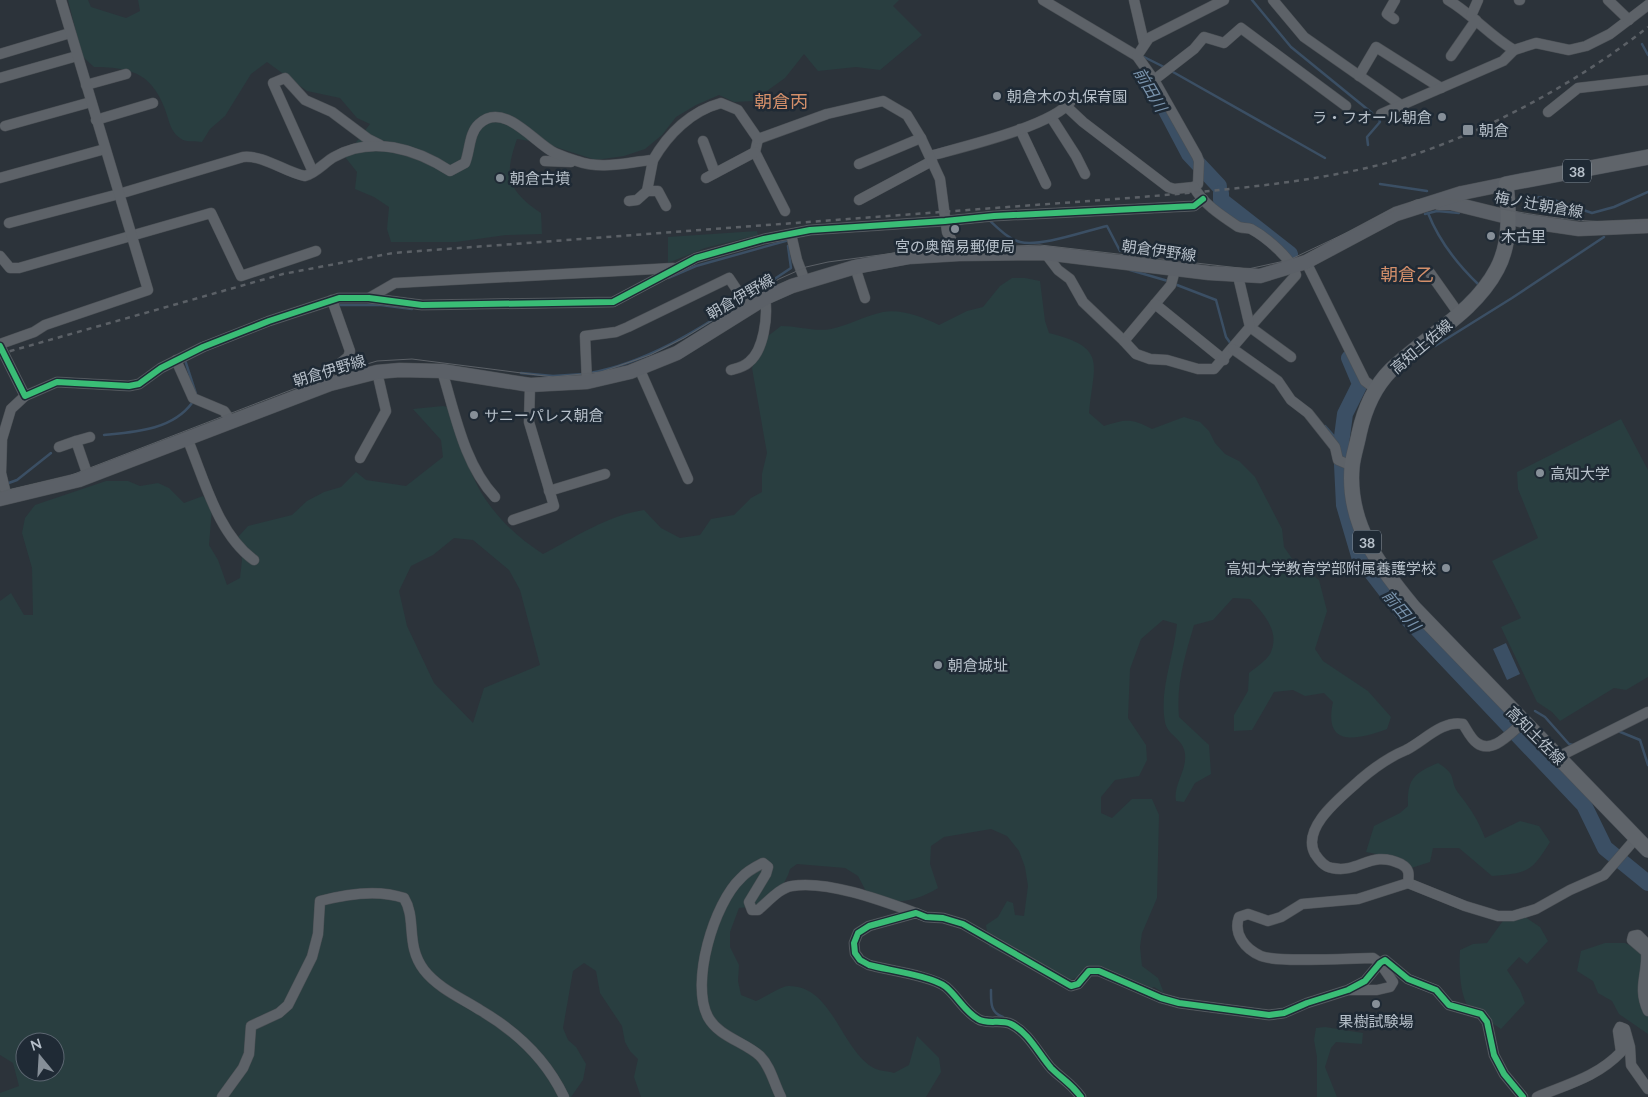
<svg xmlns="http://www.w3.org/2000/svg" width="1648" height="1097" font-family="Lato,'Noto Sans JP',sans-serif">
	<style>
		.green { fill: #293e40; fill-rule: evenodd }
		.water { fill: #3b4f64 }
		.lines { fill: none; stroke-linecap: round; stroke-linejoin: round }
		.stream { stroke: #3b4f64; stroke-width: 2.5 }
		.river { stroke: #3b4f64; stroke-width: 16 }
		.street-casing { stroke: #4a4f54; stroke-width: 11 }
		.secondary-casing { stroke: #4a4f54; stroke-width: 15 }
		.primary-casing { stroke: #4a5057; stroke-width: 16 }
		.street { stroke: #5d6268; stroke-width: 10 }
		.secondary { stroke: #5b6067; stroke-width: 14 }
		.primary { stroke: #5f646a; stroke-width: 15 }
		.tram { stroke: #5b6066; stroke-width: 1 }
		.rail { stroke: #5b6066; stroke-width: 2.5; stroke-dasharray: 5 5; stroke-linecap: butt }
		.cycleway-casing { stroke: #1f2a35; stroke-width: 9 }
		.cycleway { stroke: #3abd76; stroke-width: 6 }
		.poi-dot { fill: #868f98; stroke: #1f2a35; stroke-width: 2 }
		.labels { text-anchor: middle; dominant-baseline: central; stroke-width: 5; stroke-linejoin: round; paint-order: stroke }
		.shield { fill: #1f2a35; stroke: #89939d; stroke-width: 1 }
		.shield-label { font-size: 14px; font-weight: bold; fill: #b7c0ca }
		.poi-label { font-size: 15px; fill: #b7c0ca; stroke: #1f2a35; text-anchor: start }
		.street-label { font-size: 15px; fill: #b7c0ca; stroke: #1f2a35 }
		.water-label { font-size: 16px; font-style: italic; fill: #7993ac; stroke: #1f2a35 }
		.quarter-label { font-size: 18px; fill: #d38f6a; stroke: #1f2a35 }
	</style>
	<rect width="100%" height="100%" fill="#2c333a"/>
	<g class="green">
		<path d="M68,0H88L91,7L126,18L140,11L138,0H899L893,6L922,35L880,70L856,67L818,71L804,54L785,78L753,101L734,102L719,95L696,105L676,117L662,135L645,149L624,156L596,160L543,143L517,139C504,176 507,190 541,213L542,234L506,235L456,242H391L387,229L389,207L374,197L355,189L357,172L345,157L370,124L357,118L340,98L307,91L267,62L251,74L225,116L210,129L202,142C196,141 187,142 183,140C172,134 170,125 167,115C154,75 134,67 94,67L82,56Z"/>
		<polygon points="757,231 758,235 705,248 668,263 668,237"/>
		<path d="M1012,278H1025L1040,281L1045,321L1049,333C1109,348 1093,364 1089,413L1104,426C1126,419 1131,418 1152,429L1184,417L1200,422L1209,431L1215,443L1225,454L1239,461L1255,477L1282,529L1284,547L1293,560L1319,580L1327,611L1315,649L1323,661L1368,691L1391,717L1387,729C1357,740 1323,748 1333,702L1324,693L1305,696L1293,690L1274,692L1252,730L1234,731V715L1248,691L1249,673C1255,668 1266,661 1270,654C1281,632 1264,614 1250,599L1233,598L1213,620L1194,625C1185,656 1176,684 1179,717L1209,745L1211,774L1195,783L1184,802L1176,801C1173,785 1187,771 1185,754C1184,739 1167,735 1165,722C1159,690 1174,656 1177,624L1163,620L1141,639L1130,669L1128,718L1146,745L1147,760L1139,776L1115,780L1101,797V813L1112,818L1132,799H1152L1159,815L1157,898L1142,933L1140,947L1142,966L1158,978L1164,993L1154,987L1143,992L1086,969C1062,995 1045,974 1022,962C1011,956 1000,952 989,947L986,925L998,917L1007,901L1013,903L1015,915L1024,916L1028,886L1025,867L1019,851L1007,836L991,829L944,837L931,846L930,864L938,888C915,902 895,905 869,897L858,876L845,868L797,864L790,869C784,892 762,906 739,908L730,932V947L739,965L738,981L741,995L756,1001C763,998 782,986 788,986C832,985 840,1047 872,1067C877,1071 888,1071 894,1073L909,1065L917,1036L939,1058L941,1072L926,1097H641L634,1077L638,1059L630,1051L625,1042L622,1026L600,993L596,971L584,963L573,971L563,1028L568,1040L576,1047L586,1064L583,1080L571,1097H0V1093L19,1086L13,1063L0,1055V601L11,593L24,615H33L32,568L22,533L25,518L35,505L106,481H128L140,486L158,483L169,488L184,503L203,496L212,509L209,545L218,560L227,585L240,578L242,560L238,537L248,526L292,515L307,501L324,492L341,487L356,472L366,480L406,486L443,457L441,440L413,409L443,406L457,409C461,426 464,445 468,462C479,501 510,533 543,554C574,538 608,515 644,510L661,528L680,538L700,535L711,519L734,515L751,498L762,492V474L767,453L752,368L768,336L781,326C798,326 815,332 831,329C849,325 865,316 883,312C902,309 922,317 939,325L967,311L983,307L1000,286ZM454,538L473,540L509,570L520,590L540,665L484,688L473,723L434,683L407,626L399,591L411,566L433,555ZM25,1042H55V1072H25Z"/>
		<polygon points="1621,419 1648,470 1648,677 1626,690 1614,688 1560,721 1552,712 1537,702 1501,627 1521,618 1492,561 1538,538 1518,489 1517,472"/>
		<path d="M1438,763C1459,776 1448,779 1459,794C1471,809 1478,820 1485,838L1520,821L1539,826L1550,842C1531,873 1527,873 1492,876L1459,848H1433L1430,862L1408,869L1392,857L1366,852L1374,826L1400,813L1408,806C1407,779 1414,773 1438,763Z"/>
		<path d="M1525,917L1540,927L1548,941L1527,964L1519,957L1507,970L1520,990L1525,1003L1501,1029C1493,1023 1482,1019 1474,1013C1459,1002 1459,967 1460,950L1473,944L1487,943L1505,918Z"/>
		<polygon points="1605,943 1625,943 1637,949 1648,964 1648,1034 1619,1014 1612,1001 1598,993 1593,981 1577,971 1581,951"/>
		<polygon points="1325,1027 1363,1033 1362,1044 1336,1042 1331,1048 1325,1067 1337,1097 1317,1097 1317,1057 1314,1040 1316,1028"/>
	</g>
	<polygon class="water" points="1506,643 1520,674 1507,680 1493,649"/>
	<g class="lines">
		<g class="stream">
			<polyline points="1252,0 1291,47 1372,113"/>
			<polyline points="1642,44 1648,55"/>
			<polyline points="1144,57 1164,67"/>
			<polyline points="1173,72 1325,158"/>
			<polyline points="1368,145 1367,137 1380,122 1378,117"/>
			<polyline points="1380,184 1427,191"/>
			<polyline points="1533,197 1548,198 1592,213 1614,207 1648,192"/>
			<path d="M1428,213C1439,241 1457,264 1479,285"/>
			<polyline points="1425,214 1437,211 1459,213"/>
			<path d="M988,219C997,227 1008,239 1020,242C1041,247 1085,231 1107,226L1120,251"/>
			<polyline points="1130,270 1168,281"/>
			<polyline points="668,278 696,266 789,240"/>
			<polyline points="1177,285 1216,300 1226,337 1231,344"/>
			<polyline points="746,298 791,268 788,246"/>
			<polyline points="338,305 381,305 412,309"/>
			<polyline points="1435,346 1512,298 1604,237"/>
			<polyline points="185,360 196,394"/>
			<polyline points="521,373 553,376 584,374"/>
			<path d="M590,373C645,363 695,332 742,301"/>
			<polyline points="1325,426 1341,444"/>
			<path d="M104,435C135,432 172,430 192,403"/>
			<polyline points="6,484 17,480 51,453"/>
			<polyline points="1535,711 1545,717 1569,744 1573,745"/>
			<polyline points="1618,731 1640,740 1648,765"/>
			<path d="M991,990C991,1002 990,1013 1003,1017"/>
		</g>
		<g class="river">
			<polyline points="1161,101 1189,154 1219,186"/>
			<polyline points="1221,193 1221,200 1290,254"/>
			<polyline points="1349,358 1360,384 1345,414 1341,444 1344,505 1359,556 1406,617 1584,805 1605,848 1648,883"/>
		</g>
		<defs>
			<g id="street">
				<polyline points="1043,0 1137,56 1154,80 1197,156 1199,161 1198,184 1194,187"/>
				<polyline points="1134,0 1144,43"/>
				<polyline points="1273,0 1304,37 1401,105"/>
				<path d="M1448,0C1472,14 1490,36 1514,50L1536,43L1569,50L1586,46L1610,34L1648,5"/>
				<polyline points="1519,0 1520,0"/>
				<polyline points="1608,0 1629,20"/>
				<polyline points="1471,16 1478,0"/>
				<polyline points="1394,19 1387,14 1395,0"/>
				<polyline points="0,54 70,33"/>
				<polyline points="1137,56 1149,38 1224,0"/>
				<polyline points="1451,56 1476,20"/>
				<polyline points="1359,76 1376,47 1441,88"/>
				<polyline points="0,78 77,56"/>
				<polyline points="1154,80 1194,49 1204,37 1224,43 1241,28 1346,106"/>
				<polyline points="86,85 126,74"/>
				<polyline points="1067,107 1083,122 1168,187 1174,189 1194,187"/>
				<polyline points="1548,112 1578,88 1648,80"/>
				<polyline points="1381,114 1503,61 1514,50"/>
				<polyline points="1051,117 1076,156 1085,174"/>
				<polyline points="96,120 153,103"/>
				<polyline points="5,126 91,102"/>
				<polyline points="1020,129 1046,184"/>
				<polyline points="758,139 755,152 785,211"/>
				<polyline points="703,141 715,173"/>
				<path d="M930,156C962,147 1053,126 1071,101"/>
				<polyline points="545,161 571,162"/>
				<polyline points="859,164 921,138"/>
				<polyline points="313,172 273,83 285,78 305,100 332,112 368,139 380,145"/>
				<polyline points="0,178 105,149"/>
				<polyline points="706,178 755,152"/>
				<path d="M1194,187C1202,203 1222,216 1237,226C1241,229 1247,227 1251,229C1266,237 1293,260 1296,275L1250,327L1291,357"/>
				<polyline points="647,191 658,191 666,206"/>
				<polyline points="859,200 932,161"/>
				<polyline points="629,201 637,200 647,191 653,160"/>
				<path d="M9,223L119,194L243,157C265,155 284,172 305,176C316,173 325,162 334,157C372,135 416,149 450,171L465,163C470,151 469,133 479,124C504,100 535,144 555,153C562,156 570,159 577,161C602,170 627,162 653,160C668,134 691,111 721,103L738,110L758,139L827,114L883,101L907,115L921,138L940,179L947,232L959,254"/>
				<polyline points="791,234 797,260 805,281"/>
				<polyline points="1045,253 1058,270 1070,279 1083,302 1124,341 1171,285 1175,270"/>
				<polyline points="0,256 10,268 19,268 211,213 241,276 316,251"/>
				<polyline points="1306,262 1365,381 1377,390"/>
				<polyline points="855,267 865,298"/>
				<polyline points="1430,273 1459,314"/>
				<polyline points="369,298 395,283 673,268"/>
				<polyline points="1155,304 1224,360"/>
				<polyline points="1124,341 1136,354 1150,359 1167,360 1198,369 1214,369 1250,327 1238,276"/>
				<polyline points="0,344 34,332 45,325 148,290 61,0"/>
				<polyline points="0,346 25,396 57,382 129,386 139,384 161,368 203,347 269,321 339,298 369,298 422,305 613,302 696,258 764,239 810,230 945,221 994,216 1194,206 1203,199"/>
				<polyline points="1233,349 1278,381 1291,400 1308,413 1335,447 1338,460 1352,466"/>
				<polyline points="176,360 193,398 224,411 231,421"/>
				<polyline points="639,368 688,479"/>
				<path d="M731,370C738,368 744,367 749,362C764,350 768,316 765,298"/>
				<path d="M442,371C455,413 464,464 495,497"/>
				<polyline points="587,382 585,336 616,332 628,327 729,278 749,308"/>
				<polyline points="330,384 328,373 348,357 350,351 332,300"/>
				<path d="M187,438C204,478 217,533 254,560"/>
				<polyline points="76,441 90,437"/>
				<polyline points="59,447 76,441 88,476"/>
				<polyline points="360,458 386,411 377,372"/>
				<polyline points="549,491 605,474"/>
				<polyline points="7,498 1,473 2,439 11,409 25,396"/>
				<polyline points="513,520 554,506 529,422 530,385"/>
				<polyline points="1558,757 1648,712"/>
				<polyline points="1408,883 1465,906 1498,916 1513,916 1536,909 1570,890 1604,875 1637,837"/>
				<path d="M1648,945L1638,935L1633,936L1632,940L1646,952C1648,974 1637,987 1648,1011"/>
				<path d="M1349,990H1377L1390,987L1393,982L1380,963L1373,958C1351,958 1278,963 1261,956C1245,949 1233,934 1239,917L1248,914L1268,921L1281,917L1302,904L1358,899L1408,883C1409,874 1410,869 1401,864C1370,849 1360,874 1332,868C1324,867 1319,860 1315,854C1300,827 1344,795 1361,779C1375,767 1389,757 1406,750C1424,741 1442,720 1463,724C1467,730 1471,739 1477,743C1493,755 1512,731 1524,722"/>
				<path d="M222,1097L243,1068L249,1054L251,1026L279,1013L288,1005L312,957L318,934L320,901C346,894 378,889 404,898C417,919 405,945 424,970C438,988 461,998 480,1010C516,1031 546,1059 564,1097"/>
				<path d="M781,1097C774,1084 771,1067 760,1056C745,1042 719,1037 708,1017C690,983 714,903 741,878C747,871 755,867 763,863L768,867L766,874L749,902L752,910H758C768,902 779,888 792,886C827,880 883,901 916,913"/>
				<path d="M1081,1097C1070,1082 1063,1080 1051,1068C1038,1053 1029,1033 1011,1024C1001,1019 987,1025 978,1019C964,1011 958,997 946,987C932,976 887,970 869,965L860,960L855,953L854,943L858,933L869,926L916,913L926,917L943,918L963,924L1071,986L1078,984L1089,971H1099L1161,998L1179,1003L1269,1015L1284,1013L1307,1003L1348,990L1365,981L1380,963L1385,960L1408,979L1436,990L1449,1005L1481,1014L1487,1022L1494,1055L1504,1074L1523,1097"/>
				<path d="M1537,1097C1568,1084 1597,1077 1621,1052L1618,1031L1620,1027L1625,1029L1630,1047L1631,1065L1648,1089"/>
			</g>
			<g id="secondary">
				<polyline points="1439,203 1451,203 1524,221 1579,229 1648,226"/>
				<polyline points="0,499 79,480 330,384 377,372 400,370 442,371 530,385 587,382 630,372 677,353 765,298 792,286 855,267 909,257 959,254 1045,253 1209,273 1260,276 1306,262 1396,214 1462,193 1506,184"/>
			</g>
			<path id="primary" d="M1648,157L1506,184C1509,212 1511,243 1497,269C1474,313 1426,336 1391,370C1374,387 1364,411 1359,434C1357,445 1353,456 1352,467C1347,525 1380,567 1414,608L1648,850"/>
		</defs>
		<use href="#street" class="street-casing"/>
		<use href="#secondary" class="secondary-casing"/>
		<use href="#primary" class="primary-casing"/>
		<use href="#street" class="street"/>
		<use href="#secondary" class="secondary"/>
		<use href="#primary" class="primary"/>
		<path class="tram" d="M0,492L69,476L327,376L377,361L412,359L553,377L601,372L650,355L684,338L779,279L806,267L828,262L917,250L1040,245L1248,269L1289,260L1416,200L1430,198L1450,199C1518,212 1578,226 1648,221"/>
		<path class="rail" d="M0,354L283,274L393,253L1142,197C1221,190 1302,184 1379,165C1469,142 1575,85 1648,27"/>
		<defs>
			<g id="cycleway">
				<polyline points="0,346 25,396 57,382 129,386 139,384 161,368 203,347 269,321 339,298 369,298 422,305 613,302 696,258 764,239 810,230 945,221 994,216 1194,206 1203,199"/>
				<path d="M1081,1097C1070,1082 1063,1080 1051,1068C1038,1053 1029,1033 1011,1024C1001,1019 987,1025 978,1019C964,1011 958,997 946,987C932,976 887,970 869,965L860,960L855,953L854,943L858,933L869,926L916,913L926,917L943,918L963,924L1071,986L1078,984L1089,971H1099L1161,998L1179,1003L1269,1015L1284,1013L1307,1003L1348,990L1365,981L1380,963L1385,960L1408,979L1436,990L1449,1005L1481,1014L1487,1022L1494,1055L1504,1074L1523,1097"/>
			</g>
		</defs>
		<use href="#cycleway" class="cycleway-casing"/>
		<use href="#cycleway" class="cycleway"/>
	</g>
	<g class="poi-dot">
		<circle cx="997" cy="96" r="5"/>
		<circle cx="1442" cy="117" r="5"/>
		<rect x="1462" y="124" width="12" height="12" rx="2.5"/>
		<circle cx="500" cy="178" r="5"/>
		<circle cx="955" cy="229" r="5"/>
		<circle cx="1491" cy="236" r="5"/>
		<circle cx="474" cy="415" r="5"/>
		<circle cx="1540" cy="473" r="5"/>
		<circle cx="1446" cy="568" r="5"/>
		<circle cx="938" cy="665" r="5"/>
		<circle cx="1376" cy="1004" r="5"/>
	</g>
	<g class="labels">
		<g class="shield">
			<rect x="1563" y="159.5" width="28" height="23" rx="4"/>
			<rect x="1353" y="530.5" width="28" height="23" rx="4"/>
		</g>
		<g class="shield-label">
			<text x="1577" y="171">38</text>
			<text x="1367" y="542">38</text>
		</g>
		<g class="poi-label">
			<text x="1007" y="96">朝倉木の丸保育園</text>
			<text x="1432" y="117" text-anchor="end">ラ・フオール朝倉</text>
			<text x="1479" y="130">朝倉</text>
			<text x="510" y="178">朝倉古墳</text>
			<text x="1501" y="236">木古里</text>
			<text x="955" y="246" text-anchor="middle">宮の奥簡易郵便局</text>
			<text x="484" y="415">サニーパレス朝倉</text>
			<text x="1550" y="473">高知大学</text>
			<text x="1436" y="568" text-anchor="end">高知大学教育学部附属養護学校</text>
			<text x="948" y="665">朝倉城址</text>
			<text x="1376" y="1021" text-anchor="middle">果樹試験場</text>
		</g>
		<g class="street-label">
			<text transform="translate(1539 204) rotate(10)">梅ノ辻朝倉線</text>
			<text transform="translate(1159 250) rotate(8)">朝倉伊野線</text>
			<text transform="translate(740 296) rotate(-30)">朝倉伊野線</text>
			<text transform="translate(1421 346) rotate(-40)">高知土佐線</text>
			<text transform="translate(329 370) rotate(-17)">朝倉伊野線</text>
			<text transform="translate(1536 735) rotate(45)">高知土佐線</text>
		</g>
		<g class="water-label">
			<text transform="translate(1151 89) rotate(60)">前田川</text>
			<text transform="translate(1402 610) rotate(50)">前田川</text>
		</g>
		<g class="quarter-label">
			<text x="781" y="101">朝倉丙</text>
			<text x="1407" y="274">朝倉乙</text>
		</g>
	</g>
	<g transform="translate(40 1057) rotate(342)"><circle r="24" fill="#1f2a35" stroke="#5c6671"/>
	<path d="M0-4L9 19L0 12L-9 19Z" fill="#868f98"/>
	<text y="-8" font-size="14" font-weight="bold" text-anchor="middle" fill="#b7c0ca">N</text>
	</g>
</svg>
